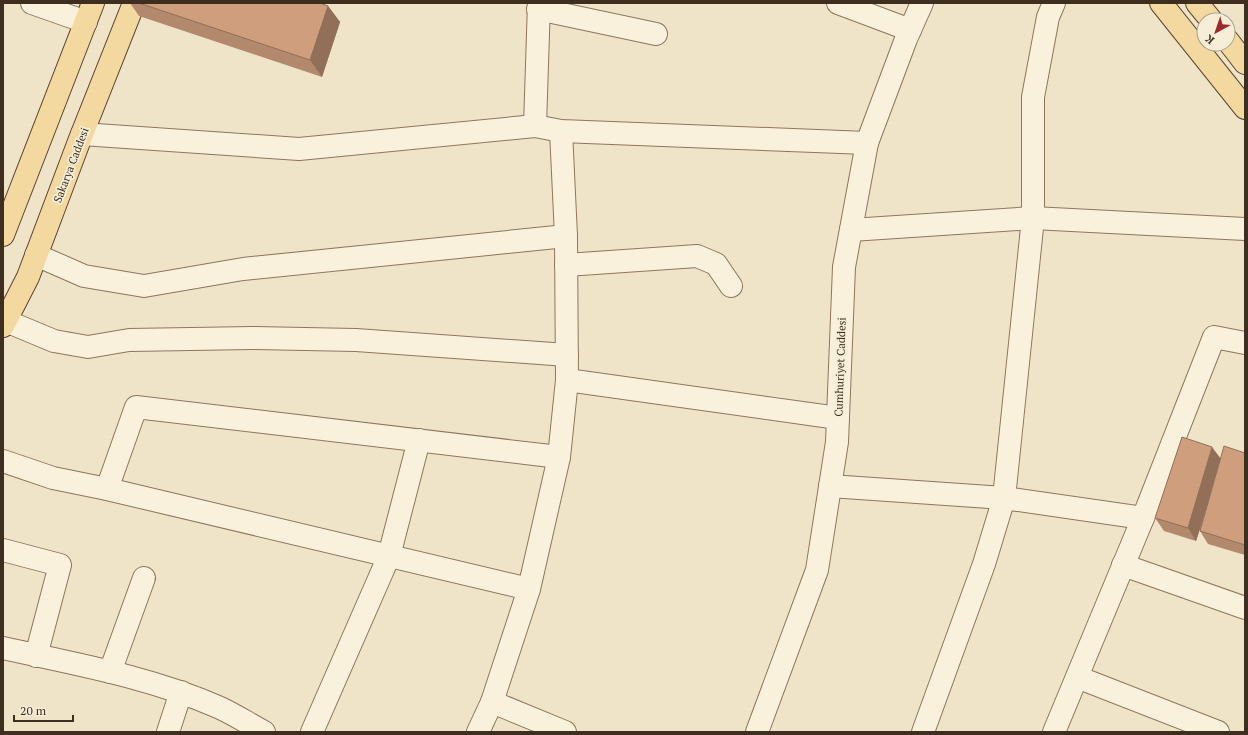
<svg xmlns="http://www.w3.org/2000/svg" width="1248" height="735" font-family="'PT Serif',serif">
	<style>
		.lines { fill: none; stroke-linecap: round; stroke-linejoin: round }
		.minor-casing { stroke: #8d765c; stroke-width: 24 }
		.major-casing { stroke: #5b4430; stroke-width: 24 }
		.minor { stroke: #faf1dc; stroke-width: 22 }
		.major { stroke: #f3d9a0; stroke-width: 22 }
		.wall { fill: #b2896c }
		.shaded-wall { fill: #916f58 }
		.building { fill: #cf9f7d; stroke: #916f58 }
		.labels { text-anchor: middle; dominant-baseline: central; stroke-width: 3.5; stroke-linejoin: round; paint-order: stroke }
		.street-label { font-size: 11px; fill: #3d2e20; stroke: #f7eed8 }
	</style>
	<rect width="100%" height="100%" fill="#f0e4c8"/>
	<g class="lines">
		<defs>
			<g id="minor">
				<polyline points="32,3 86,22"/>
				<polyline points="838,3 910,30"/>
				<polyline points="538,9 656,34"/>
				<polyline points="535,126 539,3"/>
				<polyline points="82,134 299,149 535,126 561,131 867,143"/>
				<polyline points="851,230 1033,218 1245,229"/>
				<polyline points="36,255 84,276 144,286 243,269 566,236"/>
				<polyline points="566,265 697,256 716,264 731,286"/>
				<polyline points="6,321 54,341 88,347 129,340 253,338 356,340 567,355"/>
				<polyline points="567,380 838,418"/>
				<polyline points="3,461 53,478 107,489 529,589"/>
				<polyline points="830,486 1004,498 1143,518"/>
				<polyline points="107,489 136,407 559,457"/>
				<polyline points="3,550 60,565 36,656"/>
				<polyline points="1123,565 1245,608"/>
				<path d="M3,648C75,664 150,677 218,707C234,714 249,724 264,732"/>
				<polyline points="110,672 144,578"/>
				<polyline points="1077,677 1218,732"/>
				<polyline points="492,702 565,732"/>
				<polyline points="168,732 181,692"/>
				<polyline points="312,732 389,556 419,440"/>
				<polyline points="478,732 492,702 529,589 559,457 567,380 566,236 561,131"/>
				<polyline points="757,732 817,570 837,442 844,267 867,143 906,39 922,3"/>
				<polyline points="923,732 984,564 1004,498 1033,218 1033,97 1048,17 1054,3"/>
				<polyline points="1054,732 1143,518 1214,337 1245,343"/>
			</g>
			<g id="major">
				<polyline points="1161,3 1245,108"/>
				<polyline points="1197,3 1211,20"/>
				<polyline points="1228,41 1245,63"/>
				<polyline points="3,235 93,3"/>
				<polyline points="3,326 28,277 80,139 134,3"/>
			</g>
		</defs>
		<use href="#minor" class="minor-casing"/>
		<use href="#major" class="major-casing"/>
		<use href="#minor" class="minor"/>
		<use href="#major" class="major"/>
	</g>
	<g class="wall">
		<polygon points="130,3 320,3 328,6 340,22 322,77 139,16"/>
		<polygon points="1245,453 1245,555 1208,544 1200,531 1202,524 1196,541 1164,531 1155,518 1221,459"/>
	</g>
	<g class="shaded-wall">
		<polygon points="328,6 340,22 322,77 310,60"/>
		<polygon points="1212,447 1221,459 1196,541 1188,528"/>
	</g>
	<g class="building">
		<polygon points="139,3 320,3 328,6 310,60"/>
		<polygon points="1182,437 1212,447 1188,528 1155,518"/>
		<polygon points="1224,446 1245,453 1245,545 1200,531"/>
	</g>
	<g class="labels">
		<g class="street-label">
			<text transform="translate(71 165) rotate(-69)">Sakarya Caddesi</text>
			<text transform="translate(840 367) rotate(-88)">Cumhuriyet Caddesi</text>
		</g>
	</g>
	<rect width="1248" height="735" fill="none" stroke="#3d2e20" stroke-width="8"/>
	<g transform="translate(1216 32) rotate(220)"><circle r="19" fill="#f7eed8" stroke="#ada18e"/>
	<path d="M0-3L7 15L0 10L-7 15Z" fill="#9e2a2b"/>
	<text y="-6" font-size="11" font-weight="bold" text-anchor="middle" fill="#3d2e20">K</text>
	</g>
	<path d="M14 715v6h59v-6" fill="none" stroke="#3d2e20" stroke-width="2"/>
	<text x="20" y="715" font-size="12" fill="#3d2e20" stroke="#f7eed8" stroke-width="3" paint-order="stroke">20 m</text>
</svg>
